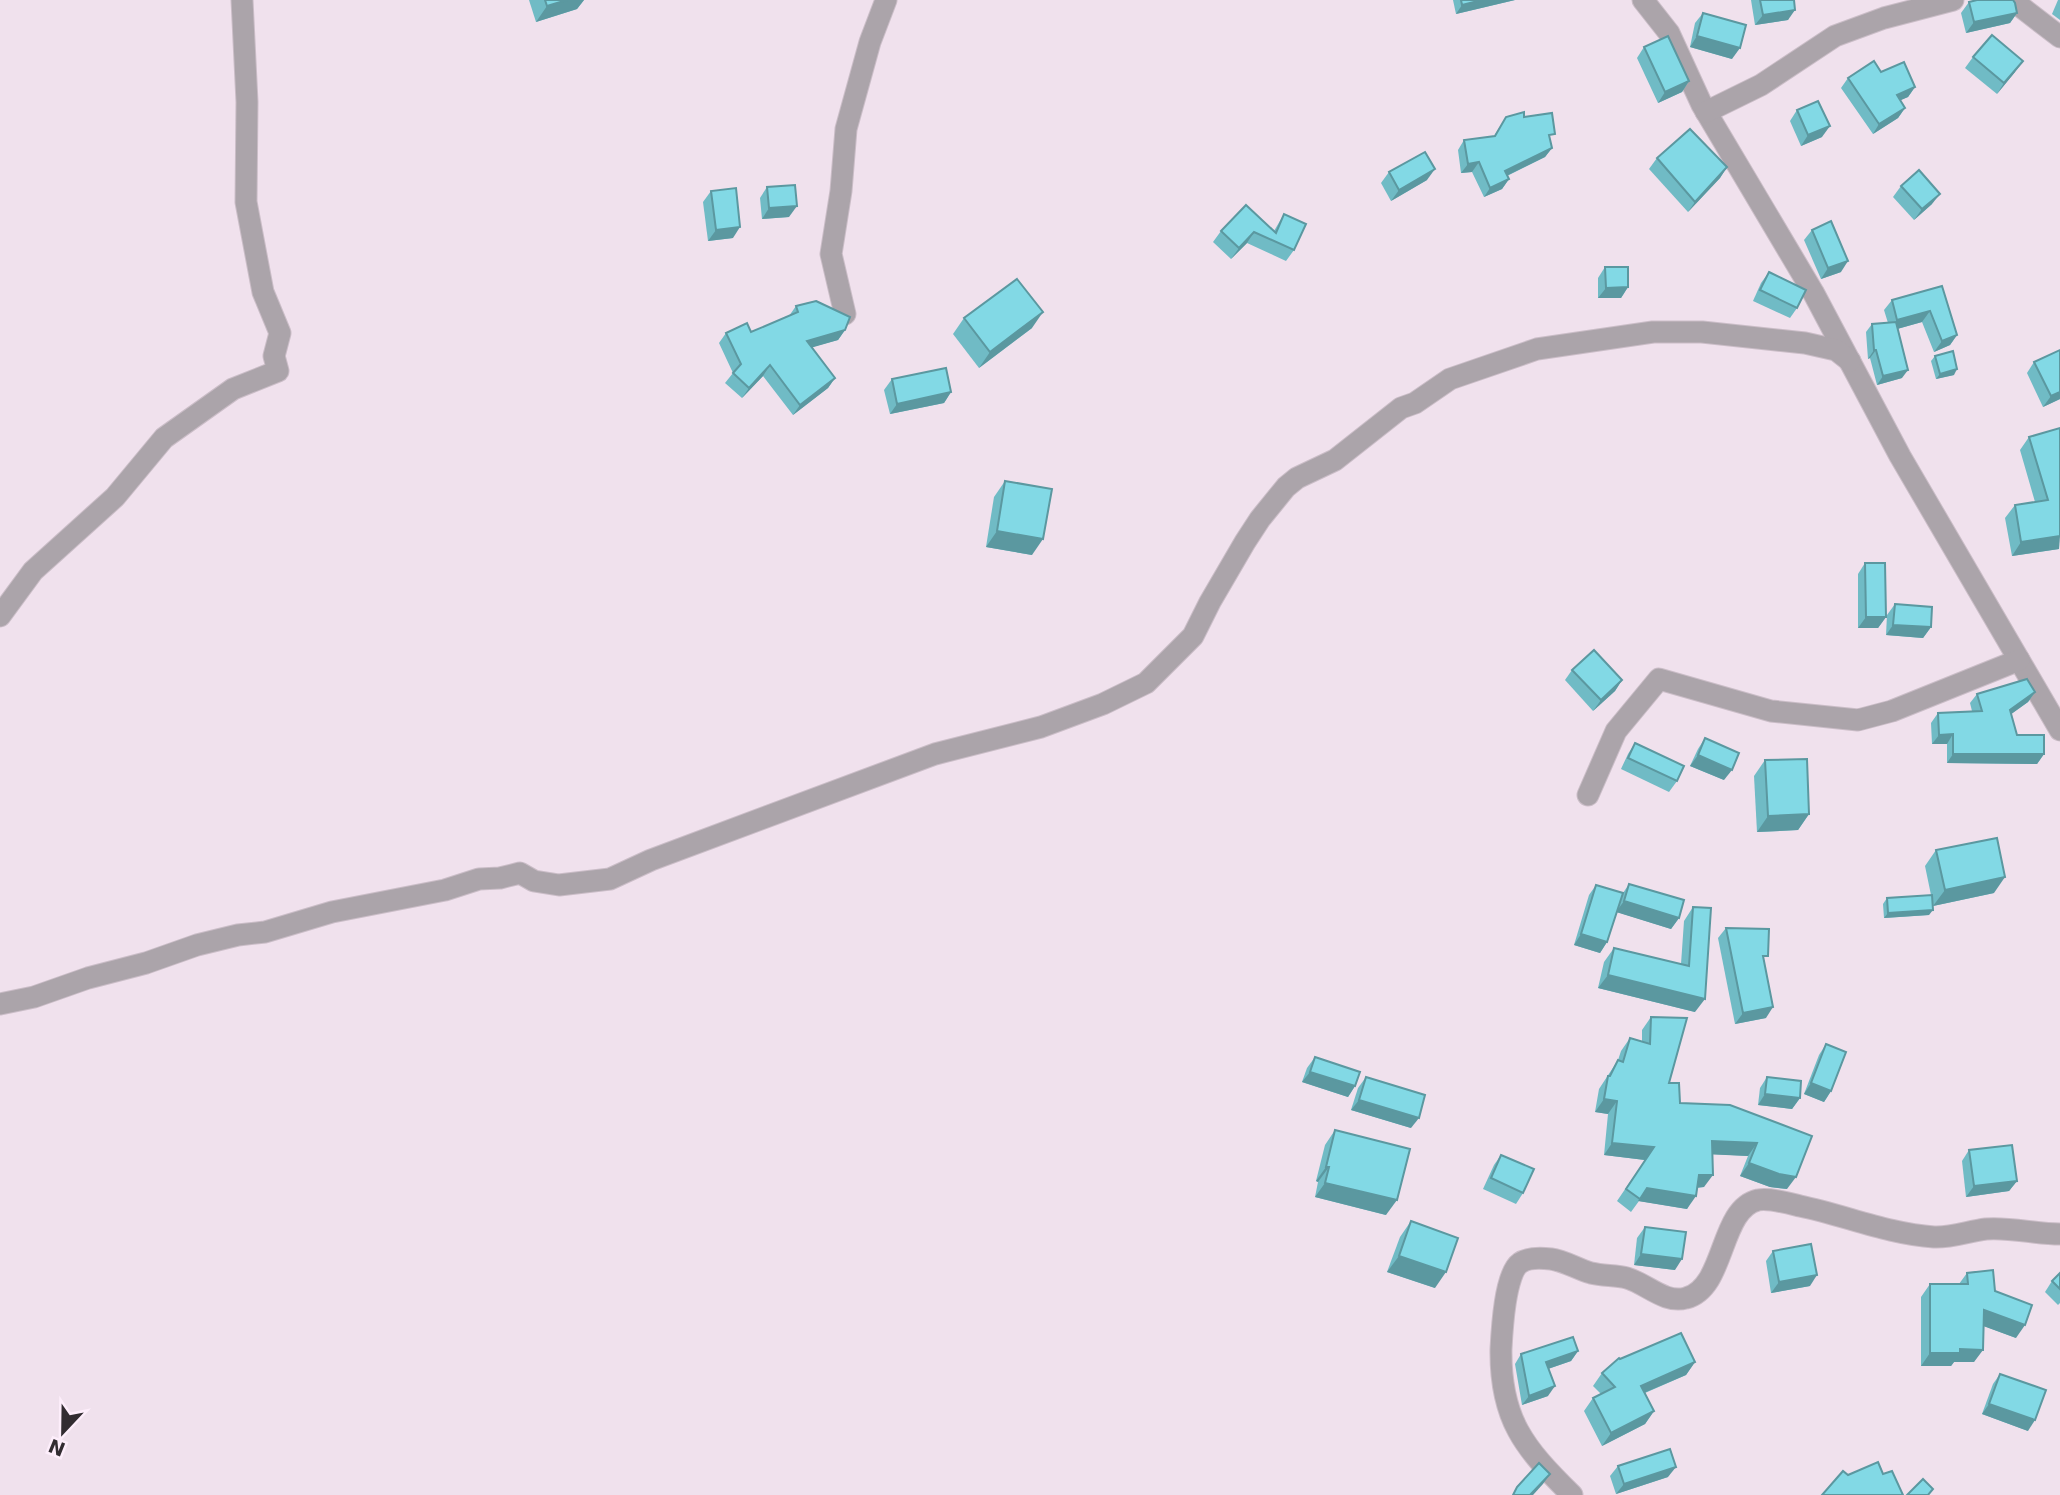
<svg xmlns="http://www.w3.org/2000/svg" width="2060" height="1495" font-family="'DejaVu Sans',sans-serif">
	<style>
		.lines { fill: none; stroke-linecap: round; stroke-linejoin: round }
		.street-casing { stroke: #cabdc7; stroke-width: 23 }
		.street { stroke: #aba4aa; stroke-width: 21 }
		.wall { fill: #70bbc5 }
		.shaded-wall { fill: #5b98a0 }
		.building { fill: #82d9e5; stroke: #5b98a0; stroke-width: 2 }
	</style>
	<rect width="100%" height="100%" fill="#f0e1ed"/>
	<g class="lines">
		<defs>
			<g id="street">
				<polyline points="1643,0 1669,33 1702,105 1813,292 1900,456 2060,730"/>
				<polyline points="2012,0 2060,37"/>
				<polyline points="1706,112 1761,85 1835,36 1884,18 1953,0"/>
				<polyline points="845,314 831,254 841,191 846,129 870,42 886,0"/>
				<polyline points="0,616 33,571 115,497 164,438 233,389 278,371 274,356 280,333 263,292 246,202 247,102 242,0"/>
				<polyline points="1588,795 1616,731 1659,679 1771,711 1858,720 1892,711 2019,660"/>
				<polyline points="0,1004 34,997 88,978 146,963 197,945 238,935 265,932 332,912 445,890 479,879 500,878 520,873 534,881 559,885 610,879 651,860 935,754 1041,727 1103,704 1146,683 1193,636 1210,602 1245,542 1260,519 1286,487 1297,478 1335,460 1401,408 1415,403 1450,379 1537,349 1653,332 1702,332 1805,343 1836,350 1850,361"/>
				<path d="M1572,1495C1524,1448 1500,1419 1501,1349C1502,1330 1505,1273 1520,1263C1528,1257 1542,1258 1551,1259C1565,1261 1577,1269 1591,1273C1603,1276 1616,1275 1627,1278C1647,1284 1665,1304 1686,1298C1726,1288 1719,1209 1758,1200C1770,1198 1788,1203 1800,1206C1844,1215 1888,1234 1934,1237C1951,1238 1969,1231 1986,1229C2010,1227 2036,1234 2060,1234"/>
			</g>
		</defs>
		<use href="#street" class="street-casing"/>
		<use href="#street" class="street"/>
	</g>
	<g class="wall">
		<polygon points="529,0 584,0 577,9 536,22"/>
		<polygon points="1453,0 1515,0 1456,14"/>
		<polygon points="1751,0 1794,0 1788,20 1755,25"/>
		<polygon points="2058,0 2060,0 2060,20 2052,14"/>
		<polygon points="1969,2 2017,13 2010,23 1966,33 1961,13"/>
		<polygon points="1703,13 1732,59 1690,47 1695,23"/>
		<polygon points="1644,47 1689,81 1682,92 1658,103 1637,58"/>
		<polygon points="1973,57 2015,72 1997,94 1965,68"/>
		<polygon points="1881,72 1915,87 1908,97 1900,100 1905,108 1898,118 1873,134 1841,88 1848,78"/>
		<polygon points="1797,110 1822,137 1801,146 1790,121"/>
		<polygon points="1506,117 1524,117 1550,141 1552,148 1545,157 1507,176 1509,179 1502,189 1484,197 1472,172 1461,173 1458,150 1464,140 1494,136"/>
		<polygon points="1657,158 1727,167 1720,178 1688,212 1649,169"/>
		<polygon points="1389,172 1427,180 1391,201 1381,183"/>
		<polygon points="1901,186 1932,204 1914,220 1893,197"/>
		<polygon points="767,187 789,217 762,219 760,198"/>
		<polygon points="711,191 733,238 708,241 703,202"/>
		<polygon points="1284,214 1294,250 1286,261 1247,243 1231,259 1213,242 1221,231 1274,231"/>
		<polygon points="1812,230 1841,272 1821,279 1804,240"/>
		<polygon points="1605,267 1628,287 1621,298 1598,298 1598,278"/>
		<polygon points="1769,272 1797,308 1790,318 1753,301 1761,283"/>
		<polygon points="1942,286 1957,335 1950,345 1934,352 1922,322 1897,329 1902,378 1877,385 1870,358 1868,359 1866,332 1872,324 1888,323 1884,310 1892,300"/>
		<polygon points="796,306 845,330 838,340 812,347 835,378 828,388 793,415 763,376 742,398 725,383 733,373 719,343 726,333 751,332 789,316"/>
		<polygon points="964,318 1032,328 979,368 953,334"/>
		<polygon points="1935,356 1954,375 1936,379 1931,361"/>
		<polygon points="2034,362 2060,399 2043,407 2027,373"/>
		<polygon points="892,379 951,392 944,403 890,414 884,390"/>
		<polygon points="2060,428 2059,549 2012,556 2005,518 2015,505 2035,502 2020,450 2029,437"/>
		<polygon points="1005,481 1032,555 986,547 994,497"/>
		<polygon points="1865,563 1886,617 1878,628 1858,628 1858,574"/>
		<polygon points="1895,604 1931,627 1923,638 1886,635 1887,615"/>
		<polygon points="1572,670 1622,680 1615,691 1593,711 1565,680"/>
		<polygon points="2035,692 2028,702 2011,714 2017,735 2044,754 2037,764 1947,763 1947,744 1932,744 1931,723 1938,713 1972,711 1970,703 1977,694"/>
		<polygon points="1705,738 1724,780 1690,766 1698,749"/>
		<polygon points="1635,743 1677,781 1669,792 1621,769 1628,754"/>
		<polygon points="1765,760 1809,814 1798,830 1757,832 1754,776"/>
		<polygon points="1936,850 1994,893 1933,906 1932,898 1929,915 1884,918 1883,904 1887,898 1931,895 1925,866"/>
		<polygon points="1629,884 1679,918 1671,929 1617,912 1607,942 1600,953 1574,945 1589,895 1596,885 1623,893"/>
		<polygon points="1693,907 1695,1012 1598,988 1604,962 1614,948 1681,964 1684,921"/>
		<polygon points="1726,928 1764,963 1766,1018 1735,1024 1718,938"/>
		<polygon points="1651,1017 1669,1083 1680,1103 1730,1105 1787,1189 1770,1187 1740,1176 1748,1156 1712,1154 1704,1187 1697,1188 1687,1209 1639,1201 1631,1212 1617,1201 1645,1160 1604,1155 1608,1114 1595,1112 1599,1089 1618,1060 1621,1051 1630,1038 1642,1041 1642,1030"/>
		<polygon points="1826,1044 1831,1091 1824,1102 1804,1094 1819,1055"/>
		<polygon points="1315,1057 1355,1086 1348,1097 1302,1082 1307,1068"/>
		<polygon points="1366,1077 1411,1128 1351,1110 1358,1088"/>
		<polygon points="1767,1077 1800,1098 1792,1109 1758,1105 1760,1088"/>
		<polygon points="1335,1130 1386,1215 1315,1197 1318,1182 1316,1181 1325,1145"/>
		<polygon points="1969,1150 2017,1181 2009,1191 1966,1197 1962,1161"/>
		<polygon points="1501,1155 1523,1193 1516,1204 1483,1189 1494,1165"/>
		<polygon points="1411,1221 1435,1288 1387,1272 1400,1237"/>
		<polygon points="1645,1227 1675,1270 1634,1265 1637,1238"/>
		<polygon points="1773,1251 1810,1286 1771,1293 1766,1261"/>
		<polygon points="1967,1273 1995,1291 2016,1338 1984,1326 1974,1362 1954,1362 1951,1366 1921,1366 1921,1297 1930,1284 1959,1284"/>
		<polygon points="2060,1273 2060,1303 2058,1305 2045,1292 2052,1281"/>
		<polygon points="1578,1351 1571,1361 1548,1369 1548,1396 1522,1405 1515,1364 1521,1354"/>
		<polygon points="1620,1359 1695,1362 1686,1375 1645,1393 1654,1411 1645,1424 1602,1446 1584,1411 1593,1398 1601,1394 1593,1386 1602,1373"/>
		<polygon points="2000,1374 2028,1431 1982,1414 1993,1384"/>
		<polygon points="1618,1466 1668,1477 1616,1494 1610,1476"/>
	</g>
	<g class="shaded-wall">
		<polygon points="567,0 584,0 577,9 536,22 547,6"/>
		<polygon points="1482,0 1515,0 1456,14 1462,5"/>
		<polygon points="1795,10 1788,20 1755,25 1763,15"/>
		<polygon points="2017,13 2010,23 1966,33 1974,22"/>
		<polygon points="1697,36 1740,48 1732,59 1690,47"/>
		<polygon points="2023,61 2015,72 1997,94 2004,83"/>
		<polygon points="1689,81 1682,92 1658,103 1665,92"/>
		<polygon points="1915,87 1908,97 1890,105 1897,95"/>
		<polygon points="1905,108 1898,118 1873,134 1879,124"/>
		<polygon points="1830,126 1822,137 1801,146 1808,135"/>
		<polygon points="1552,148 1545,157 1498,180 1505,171"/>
		<polygon points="1479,162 1472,172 1461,173 1468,164"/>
		<polygon points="1727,167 1720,178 1688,212 1695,202"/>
		<polygon points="1435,169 1427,180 1391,201 1399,190"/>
		<polygon points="1509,179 1502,189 1484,197 1490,188"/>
		<polygon points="1940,194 1932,204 1914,220 1922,209"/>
		<polygon points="797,206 789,217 762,219 769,208"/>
		<polygon points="740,227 733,238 708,241 716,230"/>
		<polygon points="1254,232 1247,243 1231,259 1239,248"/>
		<polygon points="1848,261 1841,272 1821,279 1828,268"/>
		<polygon points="1628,287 1621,298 1598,298 1606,288"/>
		<polygon points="1930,311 1922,322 1890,331 1897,320"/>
		<polygon points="1043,312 1032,328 979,368 990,352"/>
		<polygon points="845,330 838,340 800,351 807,341"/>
		<polygon points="1957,335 1950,345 1934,352 1942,341"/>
		<polygon points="1874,350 1876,350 1870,358 1868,359"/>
		<polygon points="770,365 763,376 742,398 749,388"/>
		<polygon points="1957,369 1954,375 1936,379 1940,374"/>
		<polygon points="1908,370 1902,378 1877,385 1883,376"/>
		<polygon points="835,378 828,388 793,415 800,405"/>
		<polygon points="951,392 944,403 890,414 897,404"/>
		<polygon points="2060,392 2060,399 2043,407 2051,396"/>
		<polygon points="997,531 1043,539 1032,555 986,547"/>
		<polygon points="2060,536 2059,549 2012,556 2021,542"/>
		<polygon points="1866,617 1886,617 1878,628 1858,628"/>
		<polygon points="1893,625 1931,627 1923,638 1886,635"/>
		<polygon points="1622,680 1615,691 1593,711 1601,700"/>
		<polygon points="2035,692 2028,702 2003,720 2010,710"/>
		<polygon points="1953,734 1947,744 1932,744 1939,735"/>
		<polygon points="1953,754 2044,754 2037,764 1947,763"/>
		<polygon points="1698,755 1732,770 1724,780 1690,766"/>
		<polygon points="1809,814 1798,830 1757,832 1768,816"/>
		<polygon points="2005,877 1994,893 1933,906 1945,890"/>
		<polygon points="1624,901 1679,918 1671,929 1616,912"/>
		<polygon points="1933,910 1929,915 1884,918 1888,913"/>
		<polygon points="1581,934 1607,942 1600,953 1574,945"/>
		<polygon points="1608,975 1705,999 1695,1012 1598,988"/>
		<polygon points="1773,1007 1766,1018 1735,1024 1743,1013"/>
		<polygon points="1310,1072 1355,1086 1348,1097 1302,1082"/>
		<polygon points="1811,1083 1831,1091 1824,1102 1804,1094"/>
		<polygon points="1765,1094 1800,1098 1792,1109 1758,1105"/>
		<polygon points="1604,1099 1617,1101 1608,1114 1595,1112"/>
		<polygon points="1359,1100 1419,1118 1411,1128 1351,1110"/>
		<polygon points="1712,1141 1757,1143 1748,1156 1703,1154"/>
		<polygon points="1612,1143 1654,1147 1645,1160 1604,1155"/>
		<polygon points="1749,1163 1796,1177 1787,1189 1770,1187 1740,1176"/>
		<polygon points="1326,1167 1329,1167 1318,1182 1316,1181"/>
		<polygon points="1699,1175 1713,1175 1704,1187 1690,1188"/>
		<polygon points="2017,1181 2009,1191 1966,1197 1974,1186"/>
		<polygon points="1325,1183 1397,1200 1386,1215 1315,1197"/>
		<polygon points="1647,1188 1696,1196 1687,1209 1638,1201"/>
		<polygon points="1641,1254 1682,1259 1675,1270 1634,1265"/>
		<polygon points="1399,1256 1446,1272 1435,1288 1387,1272"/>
		<polygon points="1817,1275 1810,1286 1771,1293 1779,1282"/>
		<polygon points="1984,1310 2025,1325 2016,1338 1975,1323"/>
		<polygon points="1960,1349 1983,1350 1974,1362 1954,1362 1951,1366 1921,1366 1930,1353"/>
		<polygon points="1578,1351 1571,1361 1539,1372 1546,1362"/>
		<polygon points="1695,1362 1686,1375 1632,1398 1641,1386"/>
		<polygon points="1555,1386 1548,1396 1522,1405 1529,1396"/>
		<polygon points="1989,1404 2035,1420 2028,1431 1982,1414"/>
		<polygon points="1654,1411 1645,1424 1602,1446 1611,1433"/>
		<polygon points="1676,1467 1668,1477 1616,1494 1624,1484"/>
		<polygon points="1550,1474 1543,1484 1533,1495 1530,1495"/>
	</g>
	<g class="building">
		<polygon points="545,0 567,0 547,6"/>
		<polygon points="1461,0 1482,0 1462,5"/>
		<polygon points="1760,0 1794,0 1795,10 1763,15"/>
		<polygon points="1977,0 2013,0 2015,3 2017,13 1974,22 1969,2"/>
		<polygon points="1703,13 1746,25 1740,48 1697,36"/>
		<polygon points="1992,35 2023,61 2004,83 1973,57"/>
		<polygon points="1668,36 1689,81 1665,92 1644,47"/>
		<polygon points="1874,61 1881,72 1904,62 1915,87 1897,95 1905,108 1879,124 1848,78"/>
		<polygon points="1818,101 1830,126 1808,135 1797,110"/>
		<polygon points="1524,112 1524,117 1552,113 1555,134 1549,135 1552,148 1505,171 1509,179 1490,188 1479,162 1468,164 1464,140 1495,136 1506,117"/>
		<polygon points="1690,129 1727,167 1695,202 1657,158"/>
		<polygon points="1425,152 1435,169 1399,190 1389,172"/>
		<polygon points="1919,170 1940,194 1922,209 1901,186"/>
		<polygon points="795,185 797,206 769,208 767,187"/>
		<polygon points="736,188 740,227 716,230 711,191"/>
		<polygon points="1246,205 1276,233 1284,214 1306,224 1294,250 1254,232 1239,248 1221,231"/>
		<polygon points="1831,221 1848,261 1828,268 1812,230"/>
		<polygon points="1605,267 1628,267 1628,287 1606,288"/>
		<polygon points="1769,272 1806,290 1797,308 1760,290"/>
		<polygon points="1017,279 1043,312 990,352 964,318"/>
		<polygon points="1942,286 1957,335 1942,341 1930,311 1897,320 1892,300"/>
		<polygon points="816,301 850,317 845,330 807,341 835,378 800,405 770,365 749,388 733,373 741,364 726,333 747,323 751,332 798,312 796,306"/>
		<polygon points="1896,322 1908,370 1883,376 1876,350 1874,350 1872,324"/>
		<polygon points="2060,350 2060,392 2051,396 2034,362"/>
		<polygon points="1953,351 1957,369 1940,374 1935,356"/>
		<polygon points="946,368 951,392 897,404 892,379"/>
		<polygon points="2060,428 2060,536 2021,542 2015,505 2048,500 2029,437"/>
		<polygon points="1005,481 1052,489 1043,539 997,531"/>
		<polygon points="1865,563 1885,563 1886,617 1866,617"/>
		<polygon points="1895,604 1932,607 1931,627 1893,625"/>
		<polygon points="1594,650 1622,680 1601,700 1572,670"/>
		<polygon points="2027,679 2035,692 2010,710 2017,735 2044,735 2044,754 1953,754 1953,734 1939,735 1938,713 1982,711 1977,694"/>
		<polygon points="1705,738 1739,753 1732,770 1698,755"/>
		<polygon points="1635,743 1684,766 1677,781 1628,758"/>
		<polygon points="1807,759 1809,814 1768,816 1765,760"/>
		<polygon points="1997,838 2005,877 1945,890 1936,850"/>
		<polygon points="1629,884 1684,900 1679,918 1624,901"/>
		<polygon points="1596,885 1623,893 1607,942 1581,934"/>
		<polygon points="1932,895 1933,910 1888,913 1887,898"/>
		<polygon points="1693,907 1711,908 1705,999 1608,975 1614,948 1689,966"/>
		<polygon points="1726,928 1769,929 1768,956 1763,956 1773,1007 1743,1013"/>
		<polygon points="1651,1017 1687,1018 1669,1083 1679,1083 1680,1103 1730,1105 1812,1136 1796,1177 1779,1174 1749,1163 1757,1143 1712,1141 1713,1175 1699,1175 1696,1196 1647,1188 1640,1199 1626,1189 1654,1147 1612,1143 1617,1101 1604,1099 1608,1076 1610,1076 1618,1060 1623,1062 1630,1038 1650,1044"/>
		<polygon points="1826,1044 1846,1052 1831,1091 1811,1083"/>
		<polygon points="1315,1057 1360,1072 1355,1086 1310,1072"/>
		<polygon points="1366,1077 1425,1095 1419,1118 1359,1100"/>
		<polygon points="1767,1077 1801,1081 1800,1098 1765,1094"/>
		<polygon points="1335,1130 1410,1149 1397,1200 1325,1183 1329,1167 1326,1167"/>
		<polygon points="2012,1145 2017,1181 1974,1186 1969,1150"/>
		<polygon points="1501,1155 1534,1169 1523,1193 1491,1178"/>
		<polygon points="1411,1221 1458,1238 1446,1272 1399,1256"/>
		<polygon points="1645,1227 1686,1232 1682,1259 1641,1254"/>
		<polygon points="1811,1244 1817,1275 1779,1282 1773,1251"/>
		<polygon points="1993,1270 1995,1291 2032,1305 2025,1325 1984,1310 1983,1350 1960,1349 1960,1353 1930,1353 1930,1284 1968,1284 1967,1273"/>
		<polygon points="2060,1273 2060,1289 2052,1281"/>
		<polygon points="1681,1333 1695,1362 1641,1386 1654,1411 1611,1433 1593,1398 1615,1387 1602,1373 1619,1358 1620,1359"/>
		<polygon points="1573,1337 1578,1351 1546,1362 1555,1386 1529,1396 1521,1354"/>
		<polygon points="2000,1374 2046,1390 2035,1420 1989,1404"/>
		<polygon points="1670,1449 1676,1467 1624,1484 1618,1466"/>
		<polygon points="1878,1462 1883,1474 1892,1471 1903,1495 1822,1495 1843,1471 1848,1475"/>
		<polygon points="1539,1463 1550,1474 1530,1495 1513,1495 1517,1487"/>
		<polygon points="1923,1479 1933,1489 1928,1495 1907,1495"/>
	</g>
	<g transform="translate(63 1432) rotate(202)" stroke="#fdeefb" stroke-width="5" paint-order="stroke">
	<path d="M0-5L12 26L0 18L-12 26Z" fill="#322c31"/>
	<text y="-10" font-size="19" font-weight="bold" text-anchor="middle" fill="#322c31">N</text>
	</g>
</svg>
